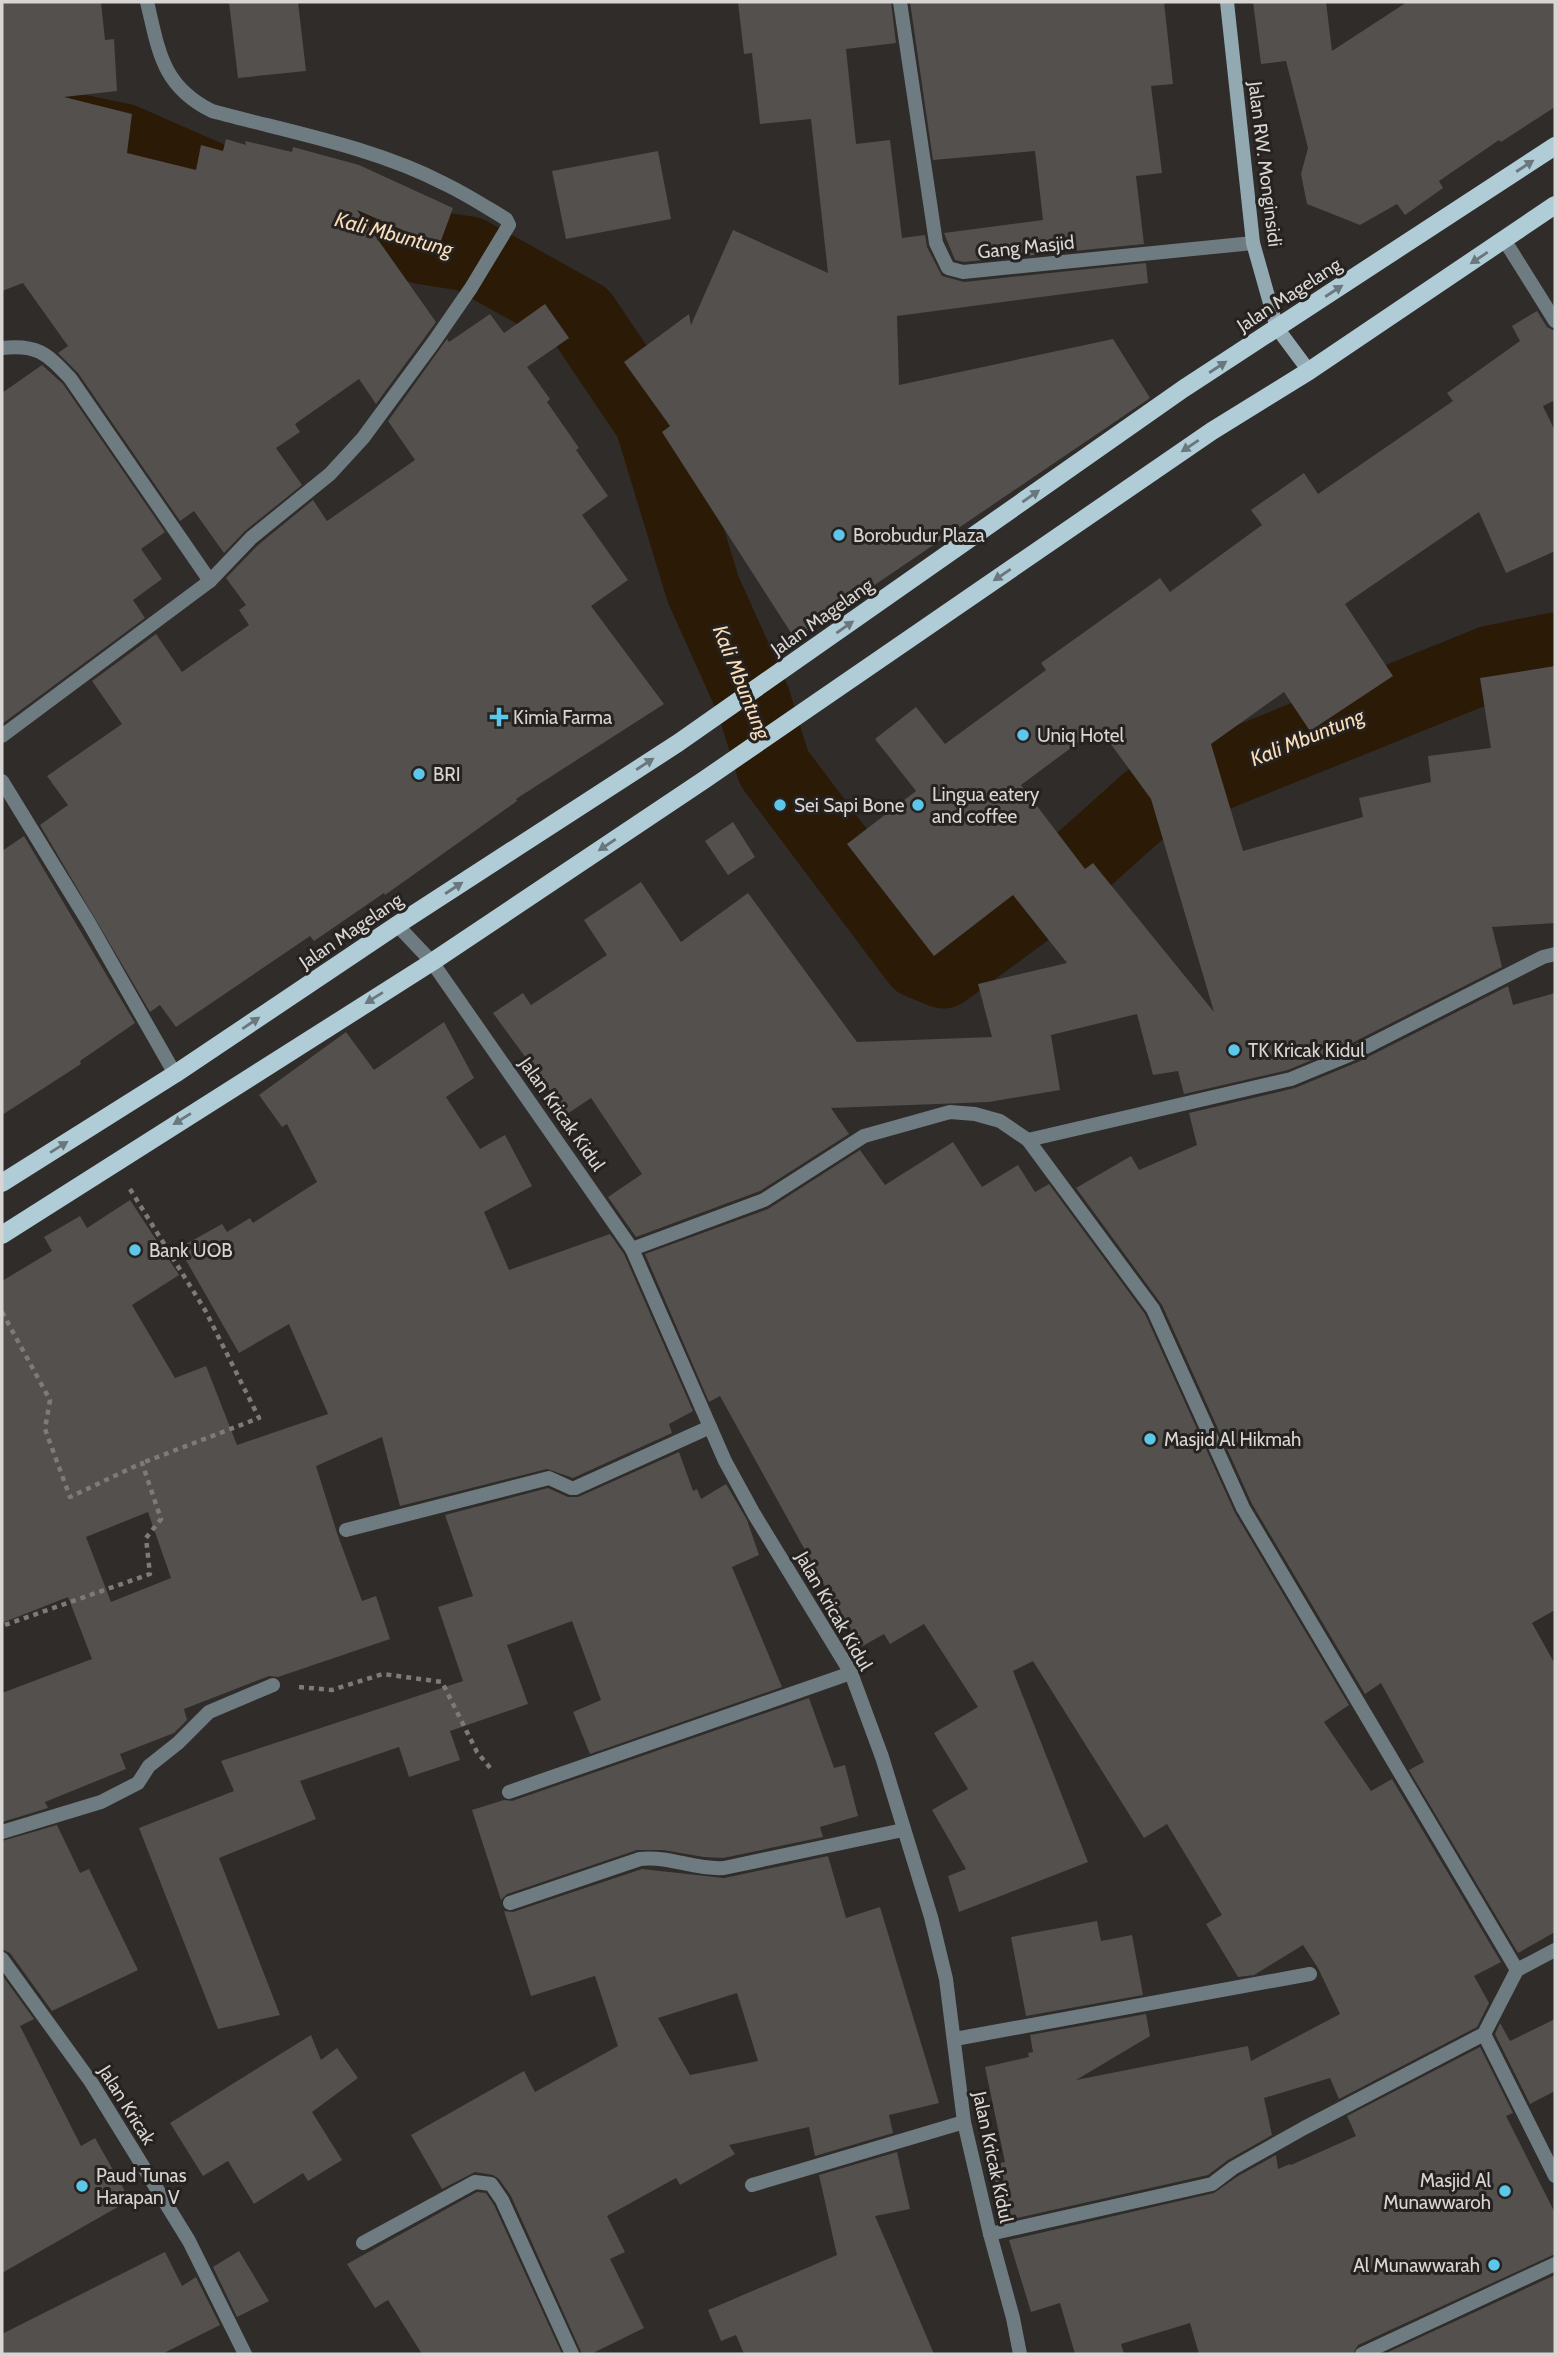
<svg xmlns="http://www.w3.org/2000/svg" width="1557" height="2356" font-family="Cabin,sans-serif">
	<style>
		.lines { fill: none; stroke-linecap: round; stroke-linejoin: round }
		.river { stroke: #2a1a06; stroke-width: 75 }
		.building { fill: #53504d; fill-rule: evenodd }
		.path { stroke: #7d7a78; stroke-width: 4.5; stroke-dasharray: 5 5; stroke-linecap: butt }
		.minor { stroke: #6e7c81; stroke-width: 14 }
		.secondary { stroke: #93a9b1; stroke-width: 14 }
		.primary { stroke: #afccd7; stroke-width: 18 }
		.oneway { fill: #6a777c }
		.poi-dot { fill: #5cc7e8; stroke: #252220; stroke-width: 2.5 }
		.labels { text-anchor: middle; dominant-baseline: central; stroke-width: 6; stroke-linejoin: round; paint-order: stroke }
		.street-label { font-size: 19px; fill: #d8d6d4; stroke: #252220 }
		.poi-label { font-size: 19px; fill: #d8d6d4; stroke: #252220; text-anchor: start }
		.water-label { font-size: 21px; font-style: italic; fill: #fadcb9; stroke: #252220 }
	</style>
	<rect width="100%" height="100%" fill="#2f2c2a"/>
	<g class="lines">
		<polyline class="river" points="2,116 123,141 214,181 424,247 469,254 582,317 652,421 703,589 753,700 774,768 919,961 943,971 1034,904 1149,801 1491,663 1555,650"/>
	</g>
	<g class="building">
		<polygon points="2,2 101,2 105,40 114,39 117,91 64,97 132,114 127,153 196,170 201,145 223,151 226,139 246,145 245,141 292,152 293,147 359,165 453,208 439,246 357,210 436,322 376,404 359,379 295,424 300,432 276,448 302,485 245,531 224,553 194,511 180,521 78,373 58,353 68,346 23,283 2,291"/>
		<polygon points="229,2 298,2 306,71 238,78"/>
		<polygon points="738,2 891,2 896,43 846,49 856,144 890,140 902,238 925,235 927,247 942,276 964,282 1146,263 1148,283 897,316 899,385 1113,339 1150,398 795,639 662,432 670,426 624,362 689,314 691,325 733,230 828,273 811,119 760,124 752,53 744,54"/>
		<polygon points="910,2 1164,2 1173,84 1151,86 1162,173 1136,176 1144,244 964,262 955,260 944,233 1043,220 1035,151 933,160"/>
		<polygon points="1253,2 1326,2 1332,51 1407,2 1555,2 1555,107 1501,142 1499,140 1439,181 1443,188 1405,215 1397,204 1360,225 1307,204 1301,174 1308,148 1286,61 1261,64"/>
		<polygon points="658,151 671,219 566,239 552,171"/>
		<polygon points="545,304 569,338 527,367 550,399 547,402 579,448 576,450 608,496 582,515 628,580 591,606 664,704 516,799 517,801 385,895 384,893 314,941 310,936 176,1027 160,1005 150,1012 40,825 68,805 47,776 122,724 92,681 156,634 182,672 249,625 239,610 246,605 226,578 258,545 313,500 327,521 415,460 388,421 447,339 449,342 490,314 504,333"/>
		<path d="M1537,311L1547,327L1555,331V406L1553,401L1543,406L1555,431V551L1506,573L1479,512L1345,604L1393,676L1310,731L1284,692L1211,744L1243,851L1363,817L1359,798L1431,782L1428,756L1491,748L1480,678L1555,666V923L1492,927L1502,967L1350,1044L1288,1070L1184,1094L1178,1071L1153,1075L1137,1014L1051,1035L1060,1090L989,1102L831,1108L849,1134L760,1191L636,1237L608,1197L642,1174L591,1098L567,1114L493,1013L523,993L531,1005L607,955L584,920L641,882L681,942L748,893L857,1042L992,1037L978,984L1067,963L1013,895L934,956L847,844L916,791L875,739L916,707L945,744L1046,670L1041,663L1160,578L1170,592L1262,525L1251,510L1304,473L1318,494L1453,401L1447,393L1520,341L1512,326ZM1102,732L1151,799L1214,1012L1093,863L1085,869L1021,785L1091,733L1094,738Z"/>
		<polygon points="42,365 63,384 165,532 141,549 162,579 133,600 145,618 2,724 2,393"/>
		<polygon points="733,822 755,857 728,875 705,841"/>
		<polygon points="24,836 135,1023 80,1061 81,1064 2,1115 2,851"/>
		<polygon points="1508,986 1513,1005 1555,993 1555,1610 1532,1623 1555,1664 1555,1932 1518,1953 1409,1770 1424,1762 1381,1683 1365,1694 1252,1504 1162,1305 1076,1188 1131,1156 1139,1170 1197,1145 1189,1113 1295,1088 1358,1062"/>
		<path d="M444,1022L474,1078L446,1097L480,1149L505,1135L532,1186L484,1212L509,1270L610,1234L624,1254L693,1411L669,1424L672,1433L573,1478L547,1469L400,1506L382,1437L316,1466L337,1533L362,1601L376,1596L390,1639L278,1677L269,1676L184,1709L187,1720L174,1733L120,1754L126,1769L45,1802L48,1808L2,1822V1693L92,1659L68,1597L2,1623V1281L52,1251L44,1237L80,1216L87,1228L130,1200L179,1275L132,1305L175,1378L206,1366L237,1445L328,1414L289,1324L239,1353L179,1248L222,1224L227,1232L250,1218L253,1223L317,1182L287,1124L282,1127L259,1095L346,1032L374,1070ZM148,1512L171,1578L111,1602L86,1537Z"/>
		<polygon points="953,1142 982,1187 1018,1165 1035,1192 1049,1184 1145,1314 1235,1513 1349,1705 1324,1722 1371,1791 1392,1779 1501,1962 1474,1976 1489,2003 1477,2027 1339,2099 1330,2078 1264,2098 1272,2135 1228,2160 1208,2175 1004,2221 992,2165 1005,2162 985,2067 1029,2057 1028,2053 1033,2052 1030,2035 1146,2014 1150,2036 1076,2080 1248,2046 1251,2061 1340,2014 1318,1968 1303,1945 1254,1975 1238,1977 1206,1924 1222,1915 1167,1824 1144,1838 1033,1661 1013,1671 1088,1862 959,1912 948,1876 966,1869 932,1810 968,1789 934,1733 978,1707 924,1624 890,1644 884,1634 859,1648 720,1396 709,1402 645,1254 768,1209 860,1150 885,1185"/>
		<polygon points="679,1452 693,1491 697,1489 701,1499 726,1484 747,1520 759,1555 732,1567 782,1687 590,1754 573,1712 601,1700 572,1621 507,1645 528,1704 450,1731 460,1760 409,1777 399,1747 300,1781 316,1819 219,1858 280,2015 218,2029 139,1828 234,1791 221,1761 463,1681 438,1607 473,1596 445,1515 548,1488 568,1497 578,1497"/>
		<polygon points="809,1698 834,1768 845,1765 858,1816 820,1827 823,1837 723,1858 704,1857 663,1850 637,1850 507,1894 501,1900 472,1810 504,1800 512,1801"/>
		<polygon points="57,1825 80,1873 89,1869 138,1970 52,2011 10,1953 2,1949 2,1841"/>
		<path d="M828,1856L846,1918L880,1907L939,2103L889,2115L893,2133L815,2156L809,2127L729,2145L735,2154L680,2185L676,2178L607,2216L625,2252L610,2259L644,2328L591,2354H582L511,2196L499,2179L493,2175L475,2172L442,2189L411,2135L524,2071L535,2092L618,2046L595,1976L531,1996L504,1911L513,1912L642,1869L724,1878ZM737,1993L758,2061L690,2075L658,2018Z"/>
		<polygon points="1097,1921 1101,1941 1132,1935 1143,1995 1026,2016 1011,1937"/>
		<polygon points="2,1975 34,2019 20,2026 81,2146 95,2138 130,2200 2,2273"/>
		<polygon points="1555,2019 1555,2091 1530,2104 1495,2034 1500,2023 1510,2041"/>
		<polygon points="311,2035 321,2060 337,2048 358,2078 312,2112 342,2160 308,2181 303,2173 254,2204 228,2161 203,2176 170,2123"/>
		<polygon points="1480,2047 1513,2113 1506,2116 1555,2213 1555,2254 1358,2345 1353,2354 1199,2354 1190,2323 1121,2344 1124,2354 1075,2354 1060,2303 1031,2312 1009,2240 1214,2193 1238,2176 1276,2155 1278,2169 1290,2164 1291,2165 1356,2136 1347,2116"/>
		<polygon points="897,2152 910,2209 875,2216 934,2354 744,2354 736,2335 721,2341 708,2310 837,2255 819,2175"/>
		<polygon points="477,2192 486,2193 494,2205 562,2354 422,2354 388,2300 375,2308 347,2264"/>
		<polygon points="239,2251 269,2301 237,2317 213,2267"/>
		<polygon points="165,2252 182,2286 196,2277 220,2325 162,2354 2,2354 2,2334"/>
		<polygon points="1555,2275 1555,2354 1384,2354"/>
	</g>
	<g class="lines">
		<g class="path">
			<polyline points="130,1189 205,1310 259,1418 142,1463"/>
			<polyline points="2,1312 50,1400 45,1429 70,1497 142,1463 161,1519 146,1538 150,1574 2,1626"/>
			<polyline points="299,1687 332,1690 383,1674 442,1682 477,1752 491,1769"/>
		</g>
		<g class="minor">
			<polyline points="900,2 936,243 948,268 963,272 1253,243"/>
			<polyline points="1505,241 1555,321"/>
			<path d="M2,348C38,344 47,354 70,378L210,581"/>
			<path d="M2,736L210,581L251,538L330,474L363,438L433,343L471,288L509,225L506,219C486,207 466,194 445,184C374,147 289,132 212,111C162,86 159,52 147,2"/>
			<polyline points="2,781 89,923 175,1074"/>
			<polyline points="397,925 432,962 632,1249 725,1461 754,1514 851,1673 882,1757 931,1917 946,1979 964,2122 990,2234 1013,2318 1020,2354"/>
			<polyline points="1028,1140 1291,1079 1354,1053 1543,957 1555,954"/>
			<polyline points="632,1249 764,1200 864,1136 950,1112 975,1114 1000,1121 1028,1140 1153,1309 1243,1508 1517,1970 1484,2034 1555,2176"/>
			<polyline points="346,1530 549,1478 571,1488 575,1488 710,1427"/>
			<polyline points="509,1792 851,1673"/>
			<polyline points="2,1832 101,1802 138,1783 149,1766 178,1743 209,1712 273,1685"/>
			<path d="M510,1903L640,1859C672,1856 694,1870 724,1868L903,1830"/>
			<polyline points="2,1959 91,2082 189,2241 245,2354"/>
			<polyline points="1517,1970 1555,1950"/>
			<polyline points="955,2039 1310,1974"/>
			<polyline points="752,2185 964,2122"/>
			<polyline points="990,2234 1212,2184 1233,2168 1304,2128 1484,2034"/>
			<polyline points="363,2243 475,2182 491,2184 502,2200 572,2354"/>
			<polyline points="1362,2354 1555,2264"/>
		</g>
		<polyline class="secondary" points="1227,2 1253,243 1277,328 1309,371"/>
		<g class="primary">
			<polyline points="2,1183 175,1074 397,925 678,743 1183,389 1555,146"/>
			<polyline points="2,1235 432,962 704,780 1212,431 1309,371 1555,205"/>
		</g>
	</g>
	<defs><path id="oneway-solid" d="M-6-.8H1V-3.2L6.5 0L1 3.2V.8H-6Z" transform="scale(1.75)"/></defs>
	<g class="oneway">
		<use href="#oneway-solid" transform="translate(1525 166) rotate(-33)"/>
		<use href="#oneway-solid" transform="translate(1479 258) rotate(146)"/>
		<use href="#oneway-solid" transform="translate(1334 291) rotate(-33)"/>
		<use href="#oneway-solid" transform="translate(1218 367) rotate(-33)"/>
		<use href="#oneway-solid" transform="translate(1190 446) rotate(146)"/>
		<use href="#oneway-solid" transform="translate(1031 496) rotate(-35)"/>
		<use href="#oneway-solid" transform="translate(1002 575) rotate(146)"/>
		<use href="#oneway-solid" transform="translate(845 627) rotate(-35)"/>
		<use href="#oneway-solid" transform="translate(645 764) rotate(-33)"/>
		<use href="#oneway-solid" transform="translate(607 845) rotate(146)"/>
		<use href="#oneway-solid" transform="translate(454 888) rotate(-33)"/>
		<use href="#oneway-solid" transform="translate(374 998) rotate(148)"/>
		<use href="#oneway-solid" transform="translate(251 1023) rotate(-34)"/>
		<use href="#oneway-solid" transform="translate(182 1119) rotate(148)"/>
		<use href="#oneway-solid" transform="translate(59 1147) rotate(-32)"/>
	</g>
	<g class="poi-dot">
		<circle cx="839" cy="535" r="7"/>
		<path d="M495.5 706.5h7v7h7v7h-7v7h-7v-7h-7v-7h7z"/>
		<circle cx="1023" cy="735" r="7"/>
		<circle cx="419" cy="774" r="7"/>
		<circle cx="780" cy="805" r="7"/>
		<circle cx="918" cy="805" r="7"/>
		<circle cx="1234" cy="1050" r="7"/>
		<circle cx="135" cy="1250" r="7"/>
		<circle cx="1150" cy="1439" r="7"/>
		<circle cx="82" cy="2186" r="7"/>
		<circle cx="1505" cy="2191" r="7"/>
		<circle cx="1494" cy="2265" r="7"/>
	</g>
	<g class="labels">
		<g class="street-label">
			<text transform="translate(1265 164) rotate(83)">Jalan RW. Monginsidi</text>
			<text transform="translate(1026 247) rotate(-6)">Gang Masjid</text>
			<text transform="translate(1289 295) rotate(-33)">Jalan Magelang</text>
			<text transform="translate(822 617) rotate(-35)">Jalan Magelang</text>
			<text transform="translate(351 931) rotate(-34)">Jalan Magelang</text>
			<text transform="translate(562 1114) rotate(55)">Jalan Kricak Kidul</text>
			<text transform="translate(834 1611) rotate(60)">Jalan Kricak Kidul</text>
			<text transform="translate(127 2105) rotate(58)">Jalan Kricak</text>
			<text transform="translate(993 2157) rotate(78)">Jalan Kricak Kidul</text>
		</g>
		<g class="poi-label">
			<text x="853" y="535">Borobudur Plaza</text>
			<text x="513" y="717">Kimia Farma</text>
			<text x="1037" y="735">Uniq Hotel</text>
			<text x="433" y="774">BRI</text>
			<text x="932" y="794">Lingua eatery<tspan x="932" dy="22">and coffee</tspan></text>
			<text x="794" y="805">Sei Sapi Bone</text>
			<text x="1248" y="1050">TK Kricak Kidul</text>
			<text x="149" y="1250">Bank UOB</text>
			<text x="1164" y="1439">Masjid Al Hikmah</text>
			<text x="96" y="2175">Paud Tunas<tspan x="96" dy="22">Harapan V</tspan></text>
			<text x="1491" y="2180" text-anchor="end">Masjid Al<tspan x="1491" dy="22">Munawwaroh</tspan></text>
			<text x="1480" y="2265" text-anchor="end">Al Munawwarah</text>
		</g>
		<g class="water-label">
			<text transform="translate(394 234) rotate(15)">Kali Mbuntung</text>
			<text transform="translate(742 682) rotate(68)">Kali Mbuntung</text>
			<text transform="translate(1307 737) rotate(-22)">Kali Mbuntung</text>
		</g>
	</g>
	<rect width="1557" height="2356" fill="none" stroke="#d8d6d4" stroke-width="7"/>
</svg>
